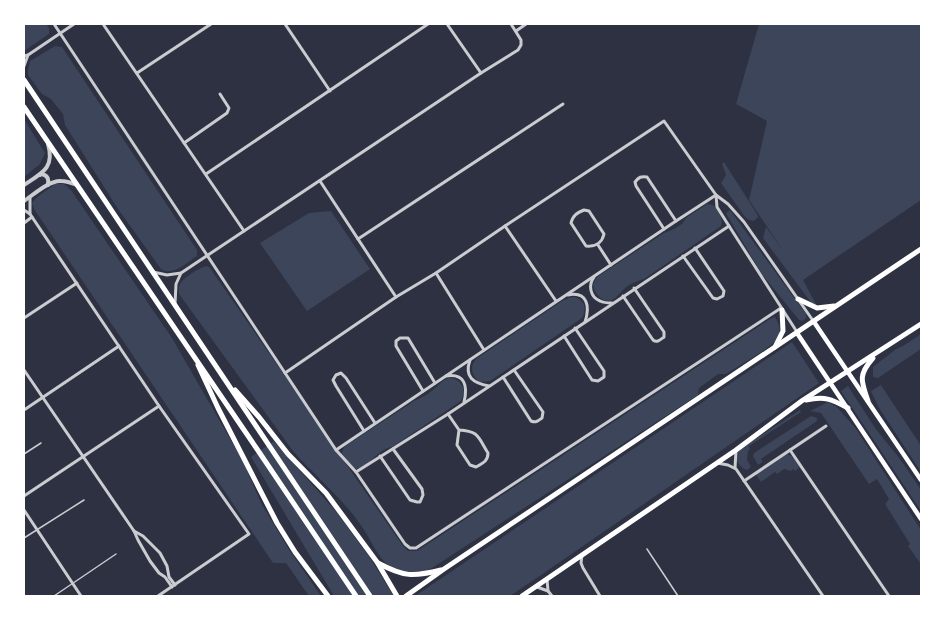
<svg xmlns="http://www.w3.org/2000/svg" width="945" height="620" font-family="'Noto Serif',serif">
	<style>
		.green { fill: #3c4559 }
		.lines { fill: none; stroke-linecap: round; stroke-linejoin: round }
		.service { stroke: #caccd0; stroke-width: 1.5 }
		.minor { stroke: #caccd0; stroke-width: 3 }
		.tertiary { stroke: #caccd0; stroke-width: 4 }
		.secondary { stroke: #fff; stroke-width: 4.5 }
		.primary { stroke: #fff; stroke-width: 5 }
	</style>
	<rect width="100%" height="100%" fill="#2d3142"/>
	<g class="green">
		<polygon points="24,24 31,24 32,25 46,24 49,28 49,34 24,51"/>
		<polygon points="759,24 921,24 921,200 803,280 817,306 812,304 763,238 766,227 784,252 749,200 767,121 736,104"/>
		<path d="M55,46L62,47L197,250V256C187,262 173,277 161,269L118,209L65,125L63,114L51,99L42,94L28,75V70L30,61Z"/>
		<polygon points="24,119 45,153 40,164 24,177"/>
		<polygon points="724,162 757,214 758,217 754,221 749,220 745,217 721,183 726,175 722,164"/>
		<polygon points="55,184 64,184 71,190 172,338 244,463 261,503 288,548 321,596 309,596 286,563 273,563 34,209 32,203 36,198"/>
		<path d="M707,204L713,205C718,211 724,218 721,226L644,279C637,281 629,284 624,289C620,292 618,297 612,300C602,304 594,293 593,284L597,277L664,233L672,230L682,224L686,218Z"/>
		<polygon points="730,210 806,314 806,318 803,321 799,320 761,273 727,215 726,213"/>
		<polygon points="331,211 370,269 307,311 260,243 309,213"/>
		<path d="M207,266L210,268L403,546L408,551H417L770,319L775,317C779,323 782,332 778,338C771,348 737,367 726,374H718L699,388L698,395L432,568C419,574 404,574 391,567C379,560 373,544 366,533C348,503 316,477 293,451L179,294C179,291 178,287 180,284C183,278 200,267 207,266Z"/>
		<path d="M574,297C585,300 587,309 582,318L490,381L479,382C472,375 469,367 476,359L562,301L569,298Z"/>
		<polygon points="921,334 921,349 878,378 873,377 873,367 896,349 903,346"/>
		<polygon points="792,342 819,383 544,573 510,596 415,596"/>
		<path d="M450,378C462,379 467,391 461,401L392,447C376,449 370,469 354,469L343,456L342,453L344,447L414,401C421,398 429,394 434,389C440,384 442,380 450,378Z"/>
		<polygon points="881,385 921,446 921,472 879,408 871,391"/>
		<polygon points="848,386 875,428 900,459 921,490 921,511 841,391"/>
		<polygon points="828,402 837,407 856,429 921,530 921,564 908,546 910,544 885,504 889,499 877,479 869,484 821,413 810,411"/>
		<path d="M800,410L801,412L749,446L750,449L748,451L747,460L751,467L747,470C742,469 735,461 736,455C737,454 739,450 740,449Z"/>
		<polygon points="811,416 817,418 817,421 761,459 763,462 758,465 753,456 754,453"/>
		<polygon points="274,441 338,514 368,555 394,596 334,596 251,457"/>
		<path d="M785,454C793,454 796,461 800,467L795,471L793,469L791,471L784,469L777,474L775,472L761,482L755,473Z"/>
	</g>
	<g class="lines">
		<g class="service">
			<polyline points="24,454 41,443"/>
			<polyline points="24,538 84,500"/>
			<polyline points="647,549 678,596"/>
			<polyline points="54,596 116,554"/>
		</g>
		<g class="minor">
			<polyline points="54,24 336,450 356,472 405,544 410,548 416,548 781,308"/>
			<polyline points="103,24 244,231"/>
			<polyline points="285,24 330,91"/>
			<polyline points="447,24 481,73"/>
			<polyline points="516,31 526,24"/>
			<polyline points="24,56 28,55 74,24"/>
			<polyline points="24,66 28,55"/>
			<polyline points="137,73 211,24"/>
			<polyline points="184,143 227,113 229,108 220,94"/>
			<polyline points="206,174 428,24"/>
			<polyline points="320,181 396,297"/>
			<polyline points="716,195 717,207 729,226 797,332"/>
			<polyline points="30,197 30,214"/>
			<polyline points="24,210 30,214 159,406 249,534 158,596"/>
			<path d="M584,210L589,211L604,234C602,243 595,247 586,246L571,223C573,215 577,213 584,210Z"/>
			<polyline points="24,223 32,217"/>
			<polyline points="505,226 556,301"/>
			<path d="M664,229L636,186L635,182C639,177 641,176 647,177L676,221"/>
			<polyline points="358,239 563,104"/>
			<polyline points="598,245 611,265"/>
			<polyline points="683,256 713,298 717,299 723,296 724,291 695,248"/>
			<polyline points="153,272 167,275 181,273 481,73 518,50 521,45 521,40 511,24"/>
			<polyline points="436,273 484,350"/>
			<path d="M594,277C588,285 590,297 600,301C604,303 608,303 612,303"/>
			<path d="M568,295C588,291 590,307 585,322"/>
			<path d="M623,296L653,340C657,343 660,340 664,337V332L634,288"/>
			<polyline points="175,304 176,284 181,273"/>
			<polyline points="24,318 77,283"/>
			<polyline points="564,336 592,380 598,381 604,377 604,371 575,328"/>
			<path d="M470,360C464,377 473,383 489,386"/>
			<polyline points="24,370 134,531 138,540 150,561 159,573 165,577 172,587"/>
			<polyline points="285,373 396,297 436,273 505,226 664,121 716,195 728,204 744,222 814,322"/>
			<path d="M446,376C465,373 468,386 464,402"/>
			<path d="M503,377L531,421C536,423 538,421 542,418L543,412L514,370"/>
			<polyline points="423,391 396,346 396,341 400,338 408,338 435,383"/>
			<polyline points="24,410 119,346"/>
			<path d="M448,414L459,430L457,445L470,465L476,467C483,463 488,461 488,453C478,437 479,431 459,430"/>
			<polyline points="364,431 336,386 333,380 336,375 341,373 346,378 375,423"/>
			<polyline points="336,450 676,221 716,195"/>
			<polyline points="790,450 889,596"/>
			<polyline points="380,456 410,500 417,502 420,502 423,495 422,489 393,449"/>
			<polyline points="717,463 728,465 736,469 823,596"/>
			<polyline points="735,468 736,450"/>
			<polyline points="356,472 448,414 729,226"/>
			<polyline points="744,481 826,426"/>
			<polyline points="24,496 159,406"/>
			<polyline points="24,510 81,596"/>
			<polyline points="134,531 143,536 160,553 167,566 169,577 175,585"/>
			<polyline points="582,555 581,563 583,568 600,596"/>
			<polyline points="547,579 548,591 552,596"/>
			<polyline points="537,587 548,591"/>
		</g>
		<g class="tertiary">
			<path d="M40,175L42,174C48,176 49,179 48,185"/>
			<path d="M24,185C42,173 55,168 48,144"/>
			<path d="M24,201C33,195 50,180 61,181C67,181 72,183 77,185"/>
		</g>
		<g class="secondary">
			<polyline points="814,322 921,480"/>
			<polyline points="797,333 921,519"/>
		</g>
		<g class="primary">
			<polyline points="24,80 370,596"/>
			<polyline points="24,107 257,449 356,596"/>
			<polyline points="798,299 817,308 834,306"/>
			<polyline points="775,347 783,331 782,310"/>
			<polyline points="198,365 218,408 277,523 295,552 328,596"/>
			<polyline points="235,390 259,417 288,454 326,493 377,562 397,596"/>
			<path d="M806,400C825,396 831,399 848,408"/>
			<path d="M868,401C861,381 858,375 873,358"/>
			<path d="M378,563C404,577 413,577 441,570"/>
			<polyline points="406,596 444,569 921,249"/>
			<polyline points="522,596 736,450 803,400 921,324"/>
		</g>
	</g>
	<rect width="945" height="620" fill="none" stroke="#ffffff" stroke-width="50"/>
</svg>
